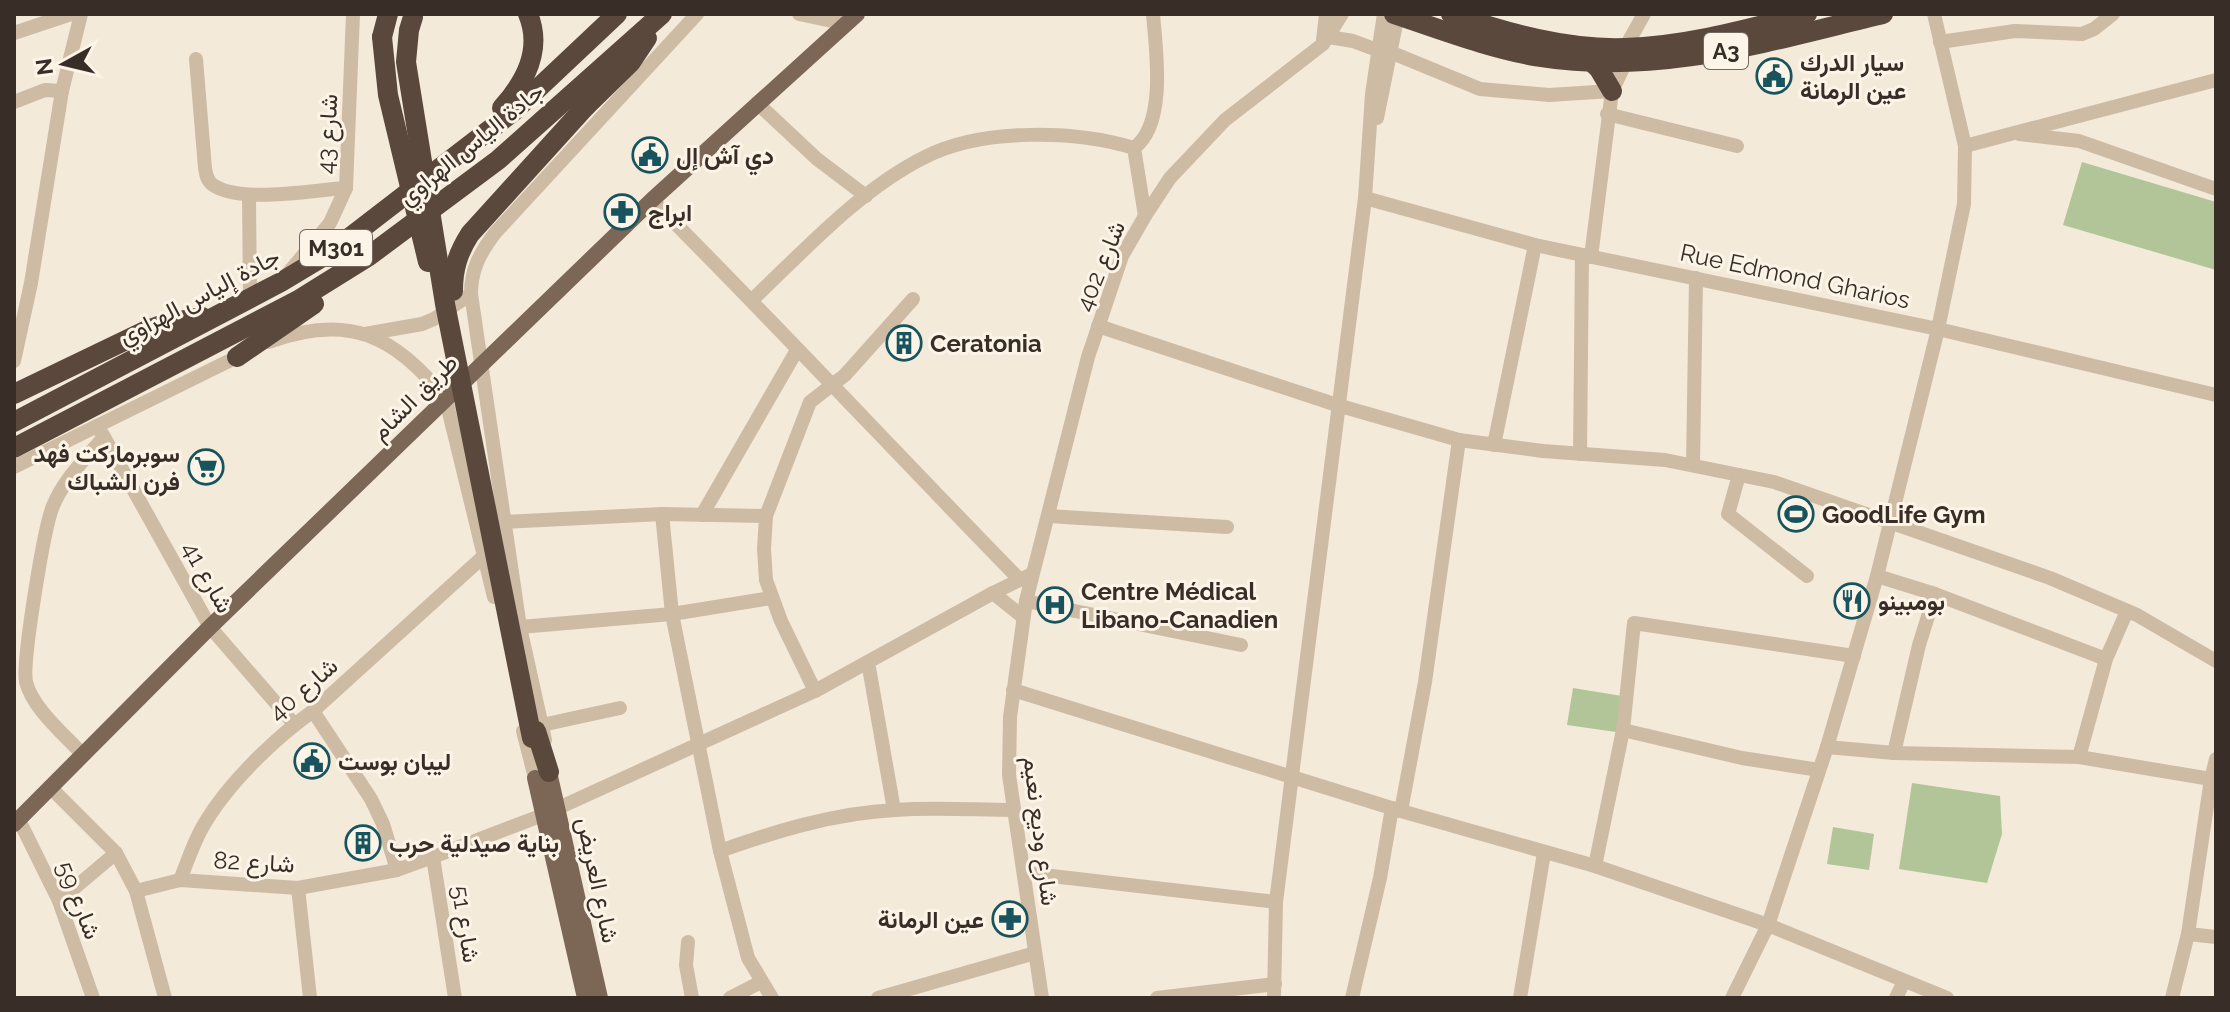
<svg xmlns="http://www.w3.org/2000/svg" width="2230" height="1012" font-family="Raleway,Vazirmatn,sans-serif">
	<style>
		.green { fill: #b2c598 }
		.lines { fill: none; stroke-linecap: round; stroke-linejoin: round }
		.minor { stroke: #cebba4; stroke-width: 14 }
		.major { stroke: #7c6656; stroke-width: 16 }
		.highway { stroke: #5a483d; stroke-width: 20 }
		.highway-bridge { stroke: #5a483d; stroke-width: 20 }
		.labels { text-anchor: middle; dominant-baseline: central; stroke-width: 6; stroke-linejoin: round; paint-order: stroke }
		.shield { fill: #fbf4e7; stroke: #726961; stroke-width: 2 }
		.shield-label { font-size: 22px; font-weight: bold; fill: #382e27 }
		.poi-label { font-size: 24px; font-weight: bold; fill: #382e27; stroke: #fbf4e7; text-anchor: start }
		.street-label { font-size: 24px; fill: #382e27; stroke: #fbf4e7 }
	</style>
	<rect width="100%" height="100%" fill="#f4eada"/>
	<g class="green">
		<polygon points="2082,162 2216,202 2216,270 2063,225"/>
		<polygon points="1573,688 1622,696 1616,732 1567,725"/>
		<polygon points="1912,783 2000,796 2002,834 1987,883 1899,869"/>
		<polygon points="1833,827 1874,834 1869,870 1827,864"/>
	</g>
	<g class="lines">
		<g class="minor">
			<polyline points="799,14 846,24"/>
			<polyline points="14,33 71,14"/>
			<polyline points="1329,37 1353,41 1377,50"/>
			<polyline points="1323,40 1326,14"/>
			<polyline points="1940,42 2015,31 2082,34 2094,29 2113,14"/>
			<polyline points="1390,52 1480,89 1549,95 1612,91"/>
			<path d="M196,59L205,168C206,174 207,181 213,185C241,204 313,190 346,188"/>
			<polyline points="14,102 45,90 62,91"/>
			<polyline points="757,103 817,159 866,196"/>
			<polyline points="1607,114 1737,146"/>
			<polyline points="1377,118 1398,14"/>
			<polyline points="2019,134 2079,141 2216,189"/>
			<polyline points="1965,146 2216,80"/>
			<path d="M1134,148C1167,124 1156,50 1153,14"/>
			<polyline points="249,196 250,299"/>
			<polyline points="1365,198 1535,245 1938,329 2216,395"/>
			<path d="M652,200C777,325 897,454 1020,580"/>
			<polyline points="1591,257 1612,91 1625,64 1625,48 1644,14"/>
			<polyline points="285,277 330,223 346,188 353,14"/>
			<path d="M752,300C805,250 859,190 925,157C982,128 1075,130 1134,148L1145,216"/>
			<polyline points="1098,326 1337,405 1459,440 1543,451 1665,460 1774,482 2050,578 2137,615 2216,661"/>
			<polyline points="365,334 422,324 434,319 471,294"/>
			<path d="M269,342C348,313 396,335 446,400L494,597"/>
			<polyline points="14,361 31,283 62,91 81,14"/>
			<polyline points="104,437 210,627 294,724"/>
			<polyline points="1494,445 1535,245"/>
			<polyline points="1580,454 1582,255"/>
			<polyline points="1693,465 1696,278"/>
			<polyline points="14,467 243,354"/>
			<polyline points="1739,475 1728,514 1807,576"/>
			<polyline points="662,514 672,614 720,851 748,958 772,998"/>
			<polyline points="702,515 797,350"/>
			<polyline points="1048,516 1227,527"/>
			<polyline points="503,522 662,514 766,516"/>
			<polyline points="1877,576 1935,594"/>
			<polyline points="993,593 1023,617"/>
			<polyline points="1026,601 1241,645"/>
			<polyline points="520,627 672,614 771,598"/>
			<polyline points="868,662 894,810"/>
			<polyline points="1013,690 1401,811 1595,866 1768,925 1947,998"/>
			<polyline points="815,691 781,621 766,580 764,549 766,516 810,402 845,375 913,299"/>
			<polyline points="313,711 371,799 383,824 397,870"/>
			<polyline points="542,725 620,708"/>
			<polyline points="1623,730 1742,758 1819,770"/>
			<polyline points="523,731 535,778"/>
			<path d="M545,740L520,627L471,294C471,269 480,253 495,233L697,14"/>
			<polyline points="1827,747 1894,753 2079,757 2211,779"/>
			<polyline points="1894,753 1919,645 1935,594 2106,659"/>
			<path d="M82,754C64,734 33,709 26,682C22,662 44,527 53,506C64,479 85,459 104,437L97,426"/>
			<polyline points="2079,757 2106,659 2127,611"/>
			<polyline points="51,788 116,853 136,891 165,998"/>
			<polyline points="1401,811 1425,682 1459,440"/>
			<polyline points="19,820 59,901 93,998"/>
			<path d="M720,851C776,831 835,813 895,810C935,807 975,810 1014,810"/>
			<polyline points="433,857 455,998"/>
			<polyline points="1595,866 1623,730 1634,623 1854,656"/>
			<polyline points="1026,873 1276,902"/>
			<path d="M180,880C187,863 193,844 202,828C226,785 274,739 313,711L485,555"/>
			<polyline points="298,888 310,998"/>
			<polyline points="136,891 180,880 298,888 397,870 433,857 543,815 815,691 993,593 1032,574"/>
			<polyline points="59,901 116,853"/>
			<polyline points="2188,934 2216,937"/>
			<polyline points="688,942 686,965 692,998"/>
			<polyline points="730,998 761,982"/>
			<polyline points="878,998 1035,953"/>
			<polyline points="1042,998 1009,775 1010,717 1026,601 1088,357 1122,256 1145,216 1170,178 1225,120 1323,44 1342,14"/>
			<polyline points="1157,998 1275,984"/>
			<polyline points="1274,998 1276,902 1365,198 1372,94 1384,14"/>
			<polyline points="1352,998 1380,878 1392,808"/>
			<polyline points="1520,998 1544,853"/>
			<polyline points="1732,998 1768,925 1827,747 1877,576 1938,329 1964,204 1965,146 1934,14"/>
			<polyline points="1896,998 1904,981"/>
			<polyline points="2172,998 2188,934 2211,779 2216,759"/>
		</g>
		<g class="major">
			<polyline points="549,772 600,998"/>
			<polyline points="535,778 585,998"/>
			<polyline points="14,824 210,627 652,200 857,14"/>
		</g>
		<g class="highway">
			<path d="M1394,14C1442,30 1491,49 1540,57C1659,76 1769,41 1883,14"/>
			<path d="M1451,14C1507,33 1566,50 1625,48C1687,46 1748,29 1807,14"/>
			<polyline points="382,37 388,14"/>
			<polyline points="1592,62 1599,69 1612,91"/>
			<polyline points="586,106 631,62 647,38"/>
			<path d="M502,108C525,82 543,50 528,14"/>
			<polyline points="237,357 314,304"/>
			<polyline points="14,394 145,331 167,323 202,317"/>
			<polyline points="14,422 281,282 331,252 514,111 617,14"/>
			<polyline points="14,448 300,299 369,256 498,160 662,14"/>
			<polyline points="536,731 549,772"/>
		</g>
		<g class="highway-bridge">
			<polyline points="413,17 409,30 406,62 445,304 532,738"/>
			<polyline points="382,37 388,95 428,262"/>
			<path d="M453,291C453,268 458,253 470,234L586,106"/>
		</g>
	</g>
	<defs>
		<symbol id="civic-ring" viewBox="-11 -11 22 22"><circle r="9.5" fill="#fbf4e7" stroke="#18545e" stroke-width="1.5"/><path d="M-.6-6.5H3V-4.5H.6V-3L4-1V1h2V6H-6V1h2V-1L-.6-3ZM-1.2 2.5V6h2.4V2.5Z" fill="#18545e"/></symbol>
		<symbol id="pharmacy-ring" viewBox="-11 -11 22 22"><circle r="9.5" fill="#fbf4e7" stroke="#18545e" stroke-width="1.5"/><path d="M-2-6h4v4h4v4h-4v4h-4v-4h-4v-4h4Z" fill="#18545e"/></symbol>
		<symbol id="building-ring" viewBox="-11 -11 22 22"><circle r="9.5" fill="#fbf4e7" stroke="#18545e" stroke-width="1.5"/><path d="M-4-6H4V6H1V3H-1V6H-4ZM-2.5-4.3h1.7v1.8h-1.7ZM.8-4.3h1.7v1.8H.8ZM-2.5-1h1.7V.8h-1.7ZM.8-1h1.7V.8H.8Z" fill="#18545e"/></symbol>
		<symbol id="supermarket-ring" viewBox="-11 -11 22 22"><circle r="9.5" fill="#fbf4e7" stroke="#18545e" stroke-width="1.5"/><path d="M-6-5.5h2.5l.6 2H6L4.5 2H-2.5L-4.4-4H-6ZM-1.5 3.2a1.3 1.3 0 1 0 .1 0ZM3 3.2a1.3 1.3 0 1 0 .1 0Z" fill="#18545e"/></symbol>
		<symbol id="stadium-ring" viewBox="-11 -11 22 22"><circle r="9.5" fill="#fbf4e7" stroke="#18545e" stroke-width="1.5"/><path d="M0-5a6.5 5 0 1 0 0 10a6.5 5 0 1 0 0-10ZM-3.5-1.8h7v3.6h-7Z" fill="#18545e"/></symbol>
		<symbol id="restaurant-ring" viewBox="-11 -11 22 22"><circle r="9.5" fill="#fbf4e7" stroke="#18545e" stroke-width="1.5"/><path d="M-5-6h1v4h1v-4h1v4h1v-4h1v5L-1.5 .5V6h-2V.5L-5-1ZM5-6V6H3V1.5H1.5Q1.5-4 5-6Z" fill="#18545e"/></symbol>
		<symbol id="hospital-ring" viewBox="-11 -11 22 22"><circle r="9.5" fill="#fbf4e7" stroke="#18545e" stroke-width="1.5"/><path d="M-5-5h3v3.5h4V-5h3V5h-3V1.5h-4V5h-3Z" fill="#18545e"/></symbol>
	</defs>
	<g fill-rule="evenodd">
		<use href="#civic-ring" x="1754" y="56" width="40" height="40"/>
		<use href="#civic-ring" x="630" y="135" width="40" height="40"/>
		<use href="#pharmacy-ring" x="602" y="192" width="40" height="40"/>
		<use href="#building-ring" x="884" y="323" width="40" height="40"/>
		<use href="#supermarket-ring" x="186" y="447" width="40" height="40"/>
		<use href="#stadium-ring" x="1776" y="494" width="40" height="40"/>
		<use href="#restaurant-ring" x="1832" y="581" width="40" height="40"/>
		<use href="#hospital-ring" x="1035" y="585" width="40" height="40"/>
		<use href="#civic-ring" x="292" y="741" width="40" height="40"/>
		<use href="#building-ring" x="343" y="823" width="40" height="40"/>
		<use href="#pharmacy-ring" x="990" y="899" width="40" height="40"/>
	</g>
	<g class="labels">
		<g class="shield">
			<rect x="1704" y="33" width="44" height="36" rx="6"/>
			<rect x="300" y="230" width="72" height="36" rx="6"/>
		</g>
		<g class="shield-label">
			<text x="1726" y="51">A3</text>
			<text x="336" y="248">M301</text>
		</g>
		<g class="poi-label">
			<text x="1800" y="62">سيار الدرك<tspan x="1800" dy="28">عين الرمانة</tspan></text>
			<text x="676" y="155">دي آش إل</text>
			<text x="648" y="212">ابراج</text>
			<text x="930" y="343">Ceratonia</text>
			<text x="180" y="453" text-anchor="end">سوبرماركت فهد<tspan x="180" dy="28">فرن الشباك</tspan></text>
			<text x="1822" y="514">GoodLife Gym</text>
			<text x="1081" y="591">Centre Médical<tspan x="1081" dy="28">Libano-Canadien</tspan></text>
			<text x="1878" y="601">بومبينو</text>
			<text x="338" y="761">ليبان بوست</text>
			<text x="389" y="843">بناية صيدلية حرب</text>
			<text x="984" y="919" text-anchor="end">عين الرمانة</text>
		</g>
		<g class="street-label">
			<text transform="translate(327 134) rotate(-87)">شارع 43</text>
			<text transform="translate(471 144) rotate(-39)">جادة الياس الهراوي</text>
			<text transform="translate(1100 266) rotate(-68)">شارع 402</text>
			<text transform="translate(1795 276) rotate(12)">Rue Edmond Gharios</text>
			<text transform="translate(199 296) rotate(-28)">جادة إلياس الهراوي</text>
			<text transform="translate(414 397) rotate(-45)">طريق الشام</text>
			<text transform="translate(208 577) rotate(60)">شارع 41</text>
			<text transform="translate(303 689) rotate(-41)">شارع 40</text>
			<text transform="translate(1041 831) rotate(83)">شارع وديع نعيم</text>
			<text transform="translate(254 862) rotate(3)">شارع 82</text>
			<text transform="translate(598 880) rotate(78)">شارع العريض</text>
			<text transform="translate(79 900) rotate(68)">شارع 59</text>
			<text transform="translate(466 924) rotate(81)">شارع 51</text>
		</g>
	</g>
	<rect width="2230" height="1012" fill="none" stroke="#382e27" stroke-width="32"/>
	<g transform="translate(64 64) rotate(262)" stroke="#fbf4e7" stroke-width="6" paint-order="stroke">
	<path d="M0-6L14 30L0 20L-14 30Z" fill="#382e27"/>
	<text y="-12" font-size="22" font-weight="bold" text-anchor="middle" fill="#382e27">N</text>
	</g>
</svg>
